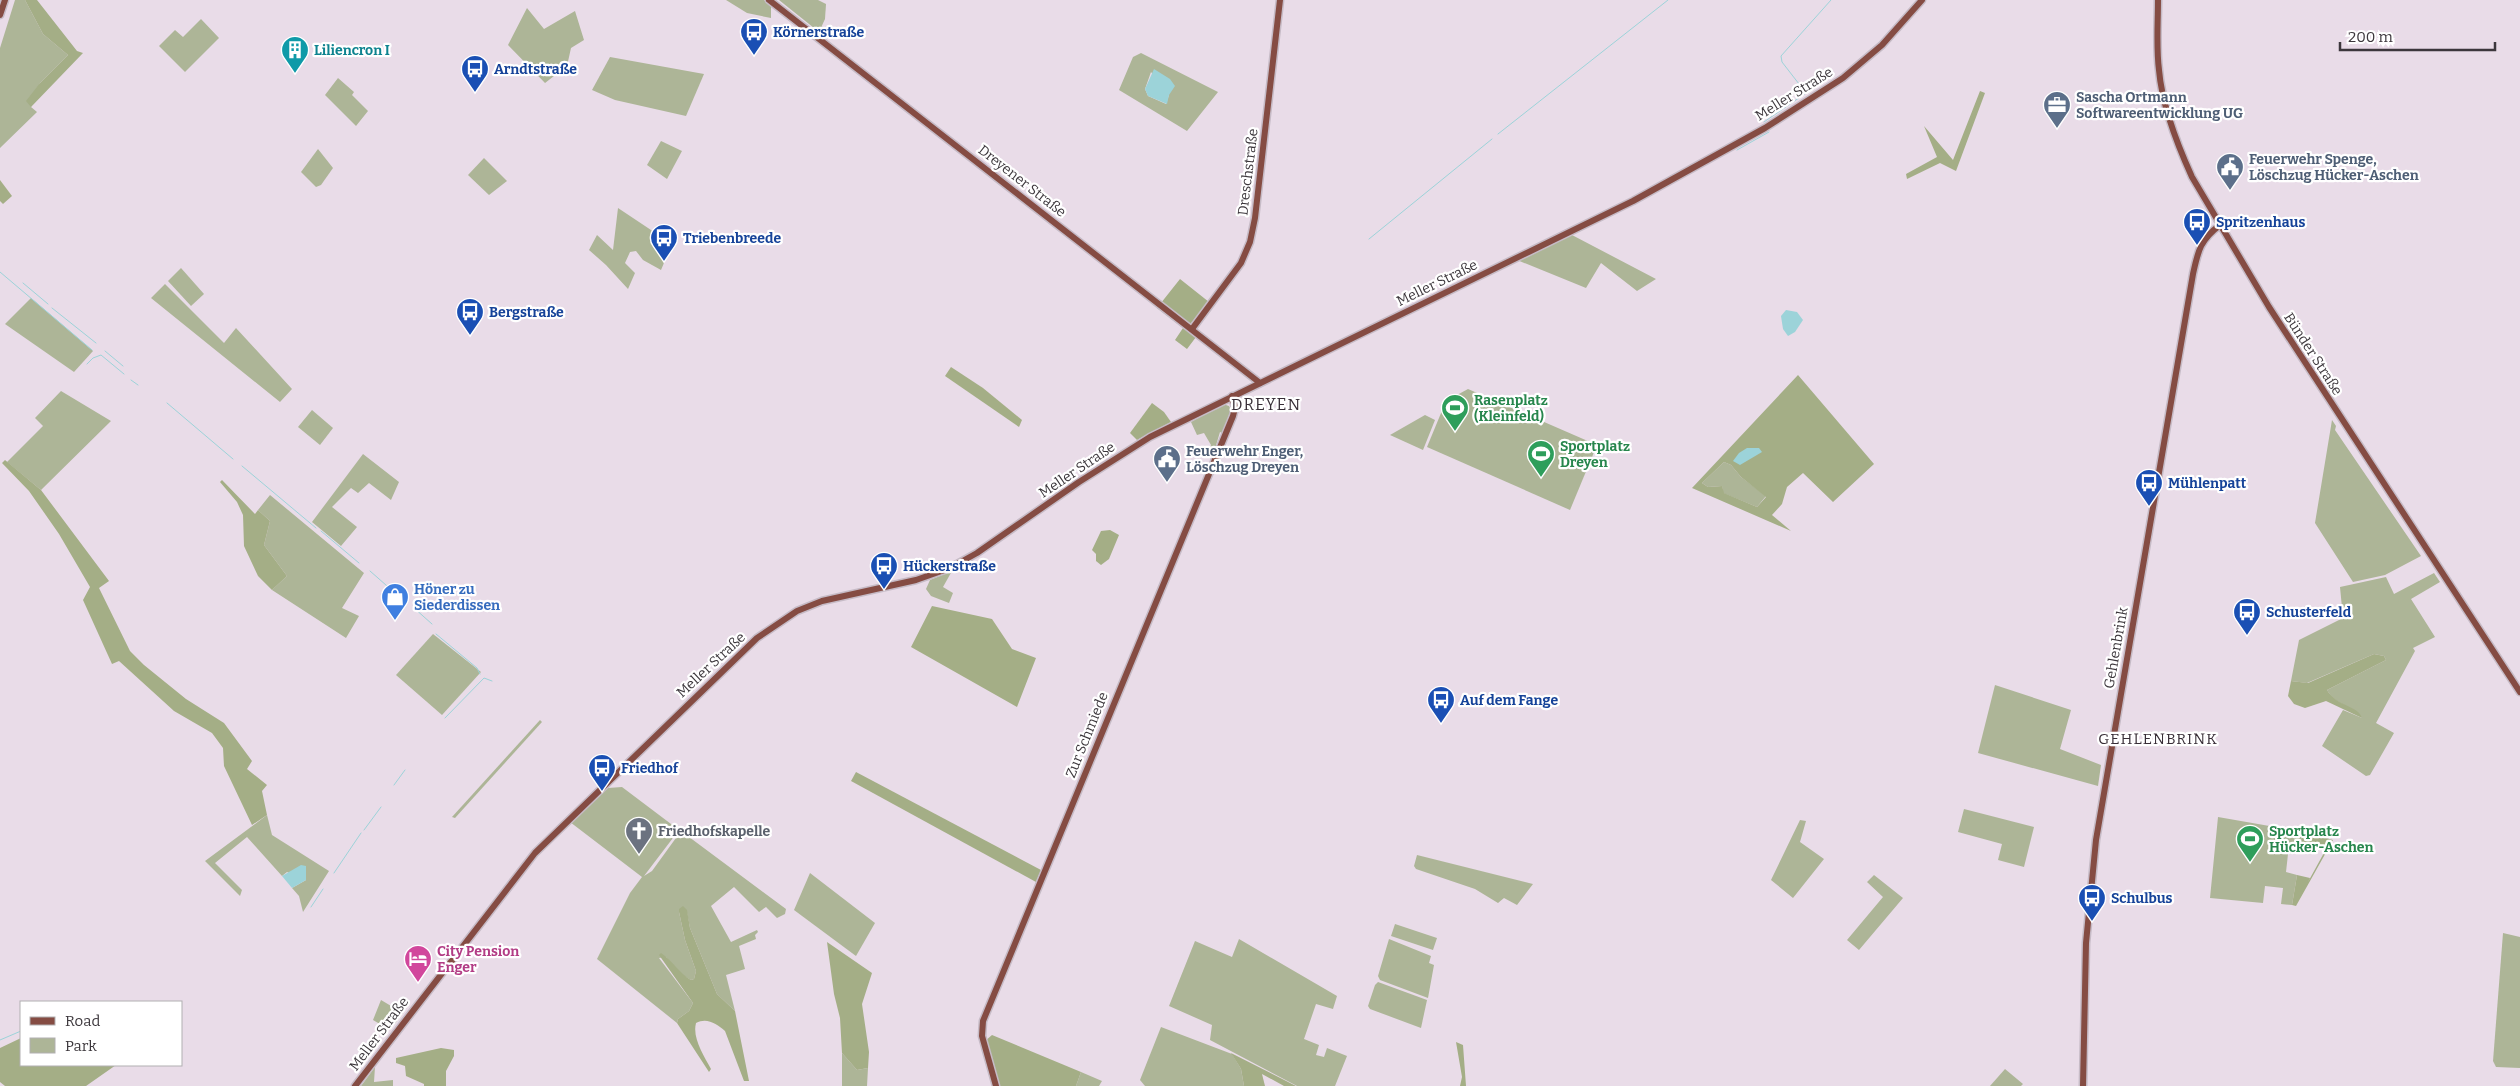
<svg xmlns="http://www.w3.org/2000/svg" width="2520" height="1086" font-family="Bitter,serif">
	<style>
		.green { fill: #adb597; fill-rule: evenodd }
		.forest { fill: #a4ae86; fill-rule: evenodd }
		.water { fill: #9cd3d9 }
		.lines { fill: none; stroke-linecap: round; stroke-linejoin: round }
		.stream { stroke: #9cd3d9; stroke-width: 1 }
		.secondary-casing { stroke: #c6bbc6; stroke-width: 9 }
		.secondary { stroke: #854c43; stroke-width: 6 }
		.labels { text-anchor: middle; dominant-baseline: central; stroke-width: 4.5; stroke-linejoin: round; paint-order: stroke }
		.transit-label { font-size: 14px; font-weight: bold; fill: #164399; stroke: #fff; text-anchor: start }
		.culture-label { font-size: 14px; font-weight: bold; fill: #0d838f; stroke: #fff; text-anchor: start }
		.street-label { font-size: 14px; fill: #3c373c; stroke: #fff }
		.service-label { font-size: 14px; font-weight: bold; fill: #4e5e75; stroke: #fff; text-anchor: start }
		.leisure-label { font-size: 14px; font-weight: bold; fill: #27864d; stroke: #fff; text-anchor: start }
		.shop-label { font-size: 14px; font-weight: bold; fill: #366cbe; stroke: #fff; text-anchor: start }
		.worship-label { font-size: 14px; font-weight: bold; fill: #5b616d; stroke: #fff; text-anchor: start }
		.hotel-label { font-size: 14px; font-weight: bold; fill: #b23c85; stroke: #fff; text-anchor: start }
		.neighbourhood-label { font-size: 15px; letter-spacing: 1px; fill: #372d36; stroke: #fff }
		.quarter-label { font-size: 16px; letter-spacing: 1px; fill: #372d36; stroke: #fff }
	</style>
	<rect width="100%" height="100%" fill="#e9dce8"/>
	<g class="green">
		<polygon points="15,0 25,0 43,34 68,55 40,83 31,107 37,112 0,148 0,48"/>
		<polygon points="726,0 764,0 771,6 771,18 747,13"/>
		<polygon points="779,0 818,0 826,4 825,19 819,32"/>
		<polygon points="527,8 544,29 575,11 584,40 571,48 567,66 545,83 508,45"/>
		<polygon points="201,19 219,38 185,72 159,46 175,30 183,37"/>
		<path d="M1141,53L1218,92L1187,131L1119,90L1133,57ZM1151,72L1169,95L1166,104L1148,96L1145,89Z"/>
		<polygon points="610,57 704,74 686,116 615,100 592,90"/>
		<polygon points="338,78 354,92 352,95 368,111 356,126 325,95"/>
		<polygon points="661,141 682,151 667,179 647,165"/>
		<polygon points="318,149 333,168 321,185 316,187 301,172"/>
		<polygon points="484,158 507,181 489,195 468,175"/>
		<polygon points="618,208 672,244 661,270 643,260 636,251 630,252 625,263 635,273 628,289 606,265 589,250 597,235 613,250"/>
		<polygon points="1572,235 1656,279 1637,291 1601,263 1586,288 1517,260"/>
		<polygon points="181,268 204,294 191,306 168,281"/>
		<polygon points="165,284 224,343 236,328 292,389 280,402 151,298"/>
		<polygon points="31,298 93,351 74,372 5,324"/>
		<polygon points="1468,389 1597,445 1570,510 1427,447 1446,401"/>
		<polygon points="61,391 111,421 41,490 7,462 43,426 35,418"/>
		<polygon points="1223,404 1229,406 1231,410 1222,433 1220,432 1214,452 1209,450 1211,445 1204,433 1197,435 1191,422"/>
		<polygon points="312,410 333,428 320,445 298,427"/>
		<polygon points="1425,415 1435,420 1423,450 1390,435"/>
		<polygon points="2332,420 2336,426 2335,430 2421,556 2385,575 2353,582 2315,523"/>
		<polygon points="363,454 399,482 391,500 369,483 358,493 351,488 332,507 357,527 341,546 312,522"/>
		<polygon points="1724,462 1731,465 1741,477 1766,496 1757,507 1723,493 1722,486 1708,487 1702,483"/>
		<polygon points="270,495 364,573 342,608 359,616 346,638 272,590 287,576 264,545 270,521 258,510"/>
		<polygon points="952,571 943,587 953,593 949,603 931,596 926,589 930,580"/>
		<path d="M2434,573L2440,582L2411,599L2435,637L2413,648L2415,651L2376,723L2394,733L2370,775L2366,776L2322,746L2343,710L2362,718C2351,704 2336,706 2327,690L2386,660L2384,656L2374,654L2307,683L2291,681L2299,640L2343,618L2340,587L2386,577L2394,594Z"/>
		<polygon points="433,634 481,672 442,715 396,675"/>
		<polygon points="1995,685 2071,710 2060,749 2101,765 2098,786 1978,753"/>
		<polygon points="540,720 542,722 455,818 452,817"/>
		<polygon points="622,787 679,830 644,876 652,871 681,831 786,909 785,914 777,918 766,907 759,912 734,887 711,906 731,942 757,930 758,932 755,935 756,939 739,946 745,969 726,975 735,1011 717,994 690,928 687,913 679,912 685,940 696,971 694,979 691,980 682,975 666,957 659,958 693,1003 689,1011 678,1019 677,1023 597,959 630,893 642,877 570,822 608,788"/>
		<polygon points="1964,809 2034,827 2024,867 1998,860 2002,844 1958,832"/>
		<polygon points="267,815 272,835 329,871 303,912 299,896 292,888 306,880 287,872 282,876 247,837 215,863 242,890 240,896 205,861"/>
		<polygon points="2218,817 2303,832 2299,854 2288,854 2286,872 2297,875 2292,905 2281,904 2283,888 2265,886 2263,903 2210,898"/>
		<polygon points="1800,820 1806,821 1800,842 1824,859 1793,898 1771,880"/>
		<polygon points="1417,855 1533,884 1517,905 1504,898 1498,903 1475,889 1416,869 1414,866"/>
		<polygon points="810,873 875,923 856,956 794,910"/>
		<polygon points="1874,875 1903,898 1859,950 1847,940 1883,897 1867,882"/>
		<polygon points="1395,924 1437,938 1433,950 1391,936"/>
		<polygon points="2503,933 2520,937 2520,1068 2496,1067 2493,1061"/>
		<polygon points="1239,939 1337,996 1333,1009 1316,1004 1304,1039 1319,1045 1316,1055 1324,1057 1327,1048 1347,1056 1335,1086 1297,1086 1210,1040 1212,1025 1169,1006 1195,941 1232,957"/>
		<polygon points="1389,939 1431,956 1429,963 1434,965 1428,998 1380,980 1378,976"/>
		<polygon points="1378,982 1427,1000 1421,1028 1370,1009 1368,1006 1375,985"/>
		<polygon points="381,1000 403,1013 390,1030 373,1020"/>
		<polygon points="1161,1027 1232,1054 1241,1069 1244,1086 1145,1086 1140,1080"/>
		<polygon points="842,1053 857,1070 868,1068 867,1086 842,1086"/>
		<polygon points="375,1067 374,1082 393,1080 393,1086 361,1086"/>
		<polygon points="2005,1069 2023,1084 2021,1086 1990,1086"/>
		<polygon points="1081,1072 1102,1081 1099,1086 1076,1086"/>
	</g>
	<g class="forest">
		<polygon points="25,0 37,0 77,51 83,53 31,107 26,101 40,83 68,55 43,34"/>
		<polygon points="1980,91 1985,93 1956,171 1940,163 1907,179 1906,174 1937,157 1924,126 1953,160"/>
		<polygon points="0,180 12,196 3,204 0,201"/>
		<polygon points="1180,279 1209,302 1186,329 1196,337 1187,349 1175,340 1183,328 1157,308"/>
		<polygon points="951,367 983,388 1022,420 1019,427 945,376"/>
		<path d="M1798,375L1874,464L1833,502L1803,473L1787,487L1782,504L1772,515L1791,531L1692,488ZM1724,462L1731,465L1741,477L1766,497L1757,507L1724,493L1722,486L1708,487L1702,483Z"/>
		<polygon points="1152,403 1164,412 1171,422 1137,440 1130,433"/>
		<polygon points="5,460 41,490 109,581 99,588 130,651 144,665 186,699 224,723 252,761 247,769 267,785 262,791 267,815 252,825 224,766 223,748 212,733 174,711 119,661 112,664 83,600 90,587 59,534 29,491 2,463"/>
		<polygon points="222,480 255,514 258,510 270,521 264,545 287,576 272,590 258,576 244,546 243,515 237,502 220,482"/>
		<polygon points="1110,530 1119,535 1109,559 1101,565 1096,561 1096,554 1092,550 1101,531"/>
		<polygon points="932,606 992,619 1012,649 1036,658 1017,707 911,647"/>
		<path d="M2374,654L2384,656L2386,660L2327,690C2337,707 2358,705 2362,718L2326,701L2305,708L2294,704L2288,696L2291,681L2308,683Z"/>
		<polygon points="856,772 1041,870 1036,882 851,781"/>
		<polygon points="2303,832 2333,840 2296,906 2292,905 2297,875 2310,878 2308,882 2325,851 2313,847 2299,854"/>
		<path d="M683,906L687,910L690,928L717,994L735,1011L749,1081H744L725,1031C717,1024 707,1017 696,1023C692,1038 704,1056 711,1069L709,1072L677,1023L678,1019L689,1011L693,1003L659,955L661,953C673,961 679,973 691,980L694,979L696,971L685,940L679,912V909Z"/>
		<polygon points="827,942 872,973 862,1004 869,1052 868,1068 857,1070 842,1053 840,1018 834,994"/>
		<polygon points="992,1035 1081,1072 1076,1086 998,1086 985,1041"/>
		<polygon points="21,1038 21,1065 116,1065 86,1086 5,1086 0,1082 0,1048"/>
		<polygon points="1456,1042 1463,1045 1466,1086 1460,1086 1462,1077"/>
		<polygon points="441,1048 454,1050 454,1056 446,1071 446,1086 424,1086 424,1084 406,1076 405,1066 396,1063 396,1058"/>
		<polygon points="1231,1053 1296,1086 1284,1086 1262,1074 1265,1086 1244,1086 1241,1069"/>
	</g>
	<g class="water">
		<polygon points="1154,69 1170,79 1175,86 1169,95 1167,104 1148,96 1145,89"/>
		<polygon points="1786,310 1797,312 1803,320 1795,332 1788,336 1783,329 1781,316"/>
		<polygon points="1747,448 1759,448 1762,452 1740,465 1733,461 1739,453"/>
		<polygon points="301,865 306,866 306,880 292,888 282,876"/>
	</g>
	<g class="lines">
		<g class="stream">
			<polyline points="1764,122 1806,93 1782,62 1781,56 1831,0"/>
			<polyline points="1498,134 1668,0"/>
			<polyline points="1737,150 1769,132"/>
			<polyline points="1369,239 1492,139"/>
			<polyline points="0,272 92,350"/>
			<polyline points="23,283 48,304"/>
			<polyline points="52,308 96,343"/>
			<polyline points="105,351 123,366"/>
			<polyline points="87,364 93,358 101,355 124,374"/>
			<polyline points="131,380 138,385"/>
			<polyline points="167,403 233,459"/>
			<polyline points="242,466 316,528"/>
			<polyline points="321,531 359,563"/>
			<polyline points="370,571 403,600"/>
			<polyline points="414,608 432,624"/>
			<polyline points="436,634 477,668 480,674"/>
			<polyline points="445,718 484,678 492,681"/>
			<polyline points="394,785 405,770"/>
			<polyline points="364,830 381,807"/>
			<polyline points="334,873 361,833"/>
			<polyline points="311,907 323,889"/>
			<polyline points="0,1040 21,1031"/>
		</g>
		<defs>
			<g id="secondary">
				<polyline points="769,0 1260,383"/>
				<path d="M2158,0C2158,23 2156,47 2159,70C2162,106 2177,144 2192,177L2269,307L2520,692"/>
				<polyline points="0,15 5,0"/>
				<polyline points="1192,329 1241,263 1250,242 1255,218 1280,0"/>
				<polyline points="355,1086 535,853 757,638 797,611 822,601 916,580 950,568 977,553 1079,482 1150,437 1633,201 1765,128 1843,78 1882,45 1922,0"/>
				<polyline points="996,1086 982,1036 983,1021 1233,416 1235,408 1232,396"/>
				<path d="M2083,1086L2086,943L2096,840L2193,274C2198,251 2200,240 2220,225"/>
			</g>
		</defs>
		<use href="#secondary" class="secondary-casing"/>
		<use href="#secondary" class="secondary"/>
	</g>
	<defs>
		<symbol id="bus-pin" viewBox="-11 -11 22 30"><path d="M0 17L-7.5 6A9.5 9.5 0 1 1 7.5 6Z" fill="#1a4fb4" stroke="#fff"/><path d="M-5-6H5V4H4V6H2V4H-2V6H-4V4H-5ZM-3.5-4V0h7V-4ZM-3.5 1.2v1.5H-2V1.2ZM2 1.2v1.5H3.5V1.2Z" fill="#fff"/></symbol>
		<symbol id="building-pin" viewBox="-11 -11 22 30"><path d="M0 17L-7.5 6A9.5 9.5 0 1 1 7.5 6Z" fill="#0f9aa8" stroke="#fff"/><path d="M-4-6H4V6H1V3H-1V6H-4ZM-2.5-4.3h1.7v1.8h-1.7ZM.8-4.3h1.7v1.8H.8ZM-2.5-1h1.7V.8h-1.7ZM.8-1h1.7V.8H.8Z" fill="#fff"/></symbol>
		<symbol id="office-pin" viewBox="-11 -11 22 30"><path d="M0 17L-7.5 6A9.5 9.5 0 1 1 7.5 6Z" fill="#5c6f8a" stroke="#fff"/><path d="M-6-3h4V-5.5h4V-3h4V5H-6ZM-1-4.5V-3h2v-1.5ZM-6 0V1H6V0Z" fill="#fff"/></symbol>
		<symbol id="civic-pin" viewBox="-11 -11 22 30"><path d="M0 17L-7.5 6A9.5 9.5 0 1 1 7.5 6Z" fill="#5c6f8a" stroke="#fff"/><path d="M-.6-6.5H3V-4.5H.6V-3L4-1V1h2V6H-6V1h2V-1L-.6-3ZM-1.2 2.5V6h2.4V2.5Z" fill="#fff"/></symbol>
		<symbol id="stadium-pin" viewBox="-11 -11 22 30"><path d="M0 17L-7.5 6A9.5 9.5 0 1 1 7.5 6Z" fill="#2e9e5b" stroke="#fff"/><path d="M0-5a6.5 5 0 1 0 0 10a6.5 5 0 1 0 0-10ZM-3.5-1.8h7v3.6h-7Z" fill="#fff"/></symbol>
		<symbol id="shop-pin" viewBox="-11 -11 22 30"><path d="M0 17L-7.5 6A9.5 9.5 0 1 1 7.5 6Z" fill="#3f7fe0" stroke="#fff"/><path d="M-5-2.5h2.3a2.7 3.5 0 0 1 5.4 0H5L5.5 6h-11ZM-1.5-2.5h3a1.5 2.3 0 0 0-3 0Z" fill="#fff"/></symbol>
		<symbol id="church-pin" viewBox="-11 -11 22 30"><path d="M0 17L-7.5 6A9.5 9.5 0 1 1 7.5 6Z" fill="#6b7280" stroke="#fff"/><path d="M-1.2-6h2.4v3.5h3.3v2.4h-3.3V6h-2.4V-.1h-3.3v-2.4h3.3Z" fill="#fff"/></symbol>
		<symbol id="hotel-pin" viewBox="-11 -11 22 30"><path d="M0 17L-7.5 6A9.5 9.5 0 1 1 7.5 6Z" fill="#d1479c" stroke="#fff"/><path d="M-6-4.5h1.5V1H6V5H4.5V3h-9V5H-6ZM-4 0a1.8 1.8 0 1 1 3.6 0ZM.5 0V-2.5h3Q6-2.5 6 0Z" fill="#fff"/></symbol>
	</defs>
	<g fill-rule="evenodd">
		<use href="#bus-pin" x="738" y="16" width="32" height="43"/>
		<use href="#building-pin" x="279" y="34" width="32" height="43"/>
		<use href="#bus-pin" x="459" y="53" width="32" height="43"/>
		<use href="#office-pin" x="2041" y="89" width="32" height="43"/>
		<use href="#civic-pin" x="2214" y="151" width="32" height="43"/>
		<use href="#bus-pin" x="2181" y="206" width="32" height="43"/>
		<use href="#bus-pin" x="648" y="222" width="32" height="43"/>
		<use href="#bus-pin" x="454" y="296" width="32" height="43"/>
		<use href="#stadium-pin" x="1439" y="392" width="32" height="43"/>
		<use href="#stadium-pin" x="1525" y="438" width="32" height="43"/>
		<use href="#civic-pin" x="1151" y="443" width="32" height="43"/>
		<use href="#bus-pin" x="2133" y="467" width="32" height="43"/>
		<use href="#bus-pin" x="868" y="550" width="32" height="43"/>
		<use href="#shop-pin" x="379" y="581" width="32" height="43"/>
		<use href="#bus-pin" x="2231" y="596" width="32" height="43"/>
		<use href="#bus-pin" x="1425" y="684" width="32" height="43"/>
		<use href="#bus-pin" x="586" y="752" width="32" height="43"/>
		<use href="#church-pin" x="623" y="815" width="32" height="43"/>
		<use href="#stadium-pin" x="2234" y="823" width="32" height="43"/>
		<use href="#bus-pin" x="2076" y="882" width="32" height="43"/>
		<use href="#hotel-pin" x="402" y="943" width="32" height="43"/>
	</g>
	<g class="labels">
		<g class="transit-label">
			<text x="773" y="32">Körnerstraße</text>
			<text x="494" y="69">Arndtstraße</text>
			<text x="2216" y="222">Spritzenhaus</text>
			<text x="683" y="238">Triebenbreede</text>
			<text x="489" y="312">Bergstraße</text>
			<text x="2168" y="483">Mühlenpatt</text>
			<text x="903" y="566">Hückerstraße</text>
			<text x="2266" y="612">Schusterfeld</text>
			<text x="1460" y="700">Auf dem Fange</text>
			<text x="621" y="768">Friedhof</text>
			<text x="2111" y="898">Schulbus</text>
		</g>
		<g class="culture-label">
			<text x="314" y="50">Liliencron I</text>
		</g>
		<g class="street-label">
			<text transform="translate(1794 94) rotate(-32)">Meller Straße</text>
			<text transform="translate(1248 172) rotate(-83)">Dreschstraße</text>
			<text transform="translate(1022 181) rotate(38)">Dreyener Straße</text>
			<text transform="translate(1437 283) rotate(-26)">Meller Straße</text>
			<text transform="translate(2313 354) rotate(57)">Bünder Straße</text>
			<text transform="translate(1077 470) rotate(-34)">Meller Straße</text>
			<text transform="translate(2116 648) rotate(-80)">Gehlenbrink</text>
			<text transform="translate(711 665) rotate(-43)">Meller Straße</text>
			<text transform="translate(1087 735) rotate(-68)">Zur Schmiede</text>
			<text transform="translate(379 1034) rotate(-53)">Meller Straße</text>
		</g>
		<g class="service-label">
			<text x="2076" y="97">Sascha Ortmann<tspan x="2076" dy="16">Softwareentwicklung UG</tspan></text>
			<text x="2249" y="159">Feuerwehr Spenge,<tspan x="2249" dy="16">Löschzug Hücker-Aschen</tspan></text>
			<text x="1186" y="451">Feuerwehr Enger,<tspan x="1186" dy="16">Löschzug Dreyen</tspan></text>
		</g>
		<g class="leisure-label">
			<text x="1474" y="400">Rasenplatz<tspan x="1474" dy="16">(Kleinfeld)</tspan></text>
			<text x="1560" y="446">Sportplatz<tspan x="1560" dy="16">Dreyen</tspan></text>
			<text x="2269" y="831">Sportplatz<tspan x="2269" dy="16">Hücker-Aschen</tspan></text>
		</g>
		<g class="shop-label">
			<text x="414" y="589">Höner zu<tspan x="414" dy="16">Siederdissen</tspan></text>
		</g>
		<g class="worship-label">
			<text x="658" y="831">Friedhofskapelle</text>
		</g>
		<g class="hotel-label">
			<text x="437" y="951">City Pension<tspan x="437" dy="16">Enger</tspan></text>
		</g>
		<g class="neighbourhood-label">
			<text x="2158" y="739">GEHLENBRINK</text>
		</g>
		<g class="quarter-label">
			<text x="1266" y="404">DREYEN</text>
		</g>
	</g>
	<rect x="20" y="1001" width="162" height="65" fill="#ffffff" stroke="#b1afb1"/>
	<rect x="30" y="1017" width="25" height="8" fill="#854c43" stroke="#b1afb1"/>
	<text x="65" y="1026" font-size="15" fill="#3c373c">Road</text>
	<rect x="30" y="1038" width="25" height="15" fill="#adb597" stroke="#b1afb1"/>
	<text x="65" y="1051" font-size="15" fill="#3c373c">Park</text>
	<path d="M2340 42v8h155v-8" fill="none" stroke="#3c373c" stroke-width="2.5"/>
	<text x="2348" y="42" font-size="15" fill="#3c373c" stroke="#ffffff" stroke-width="4" paint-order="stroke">200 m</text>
</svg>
